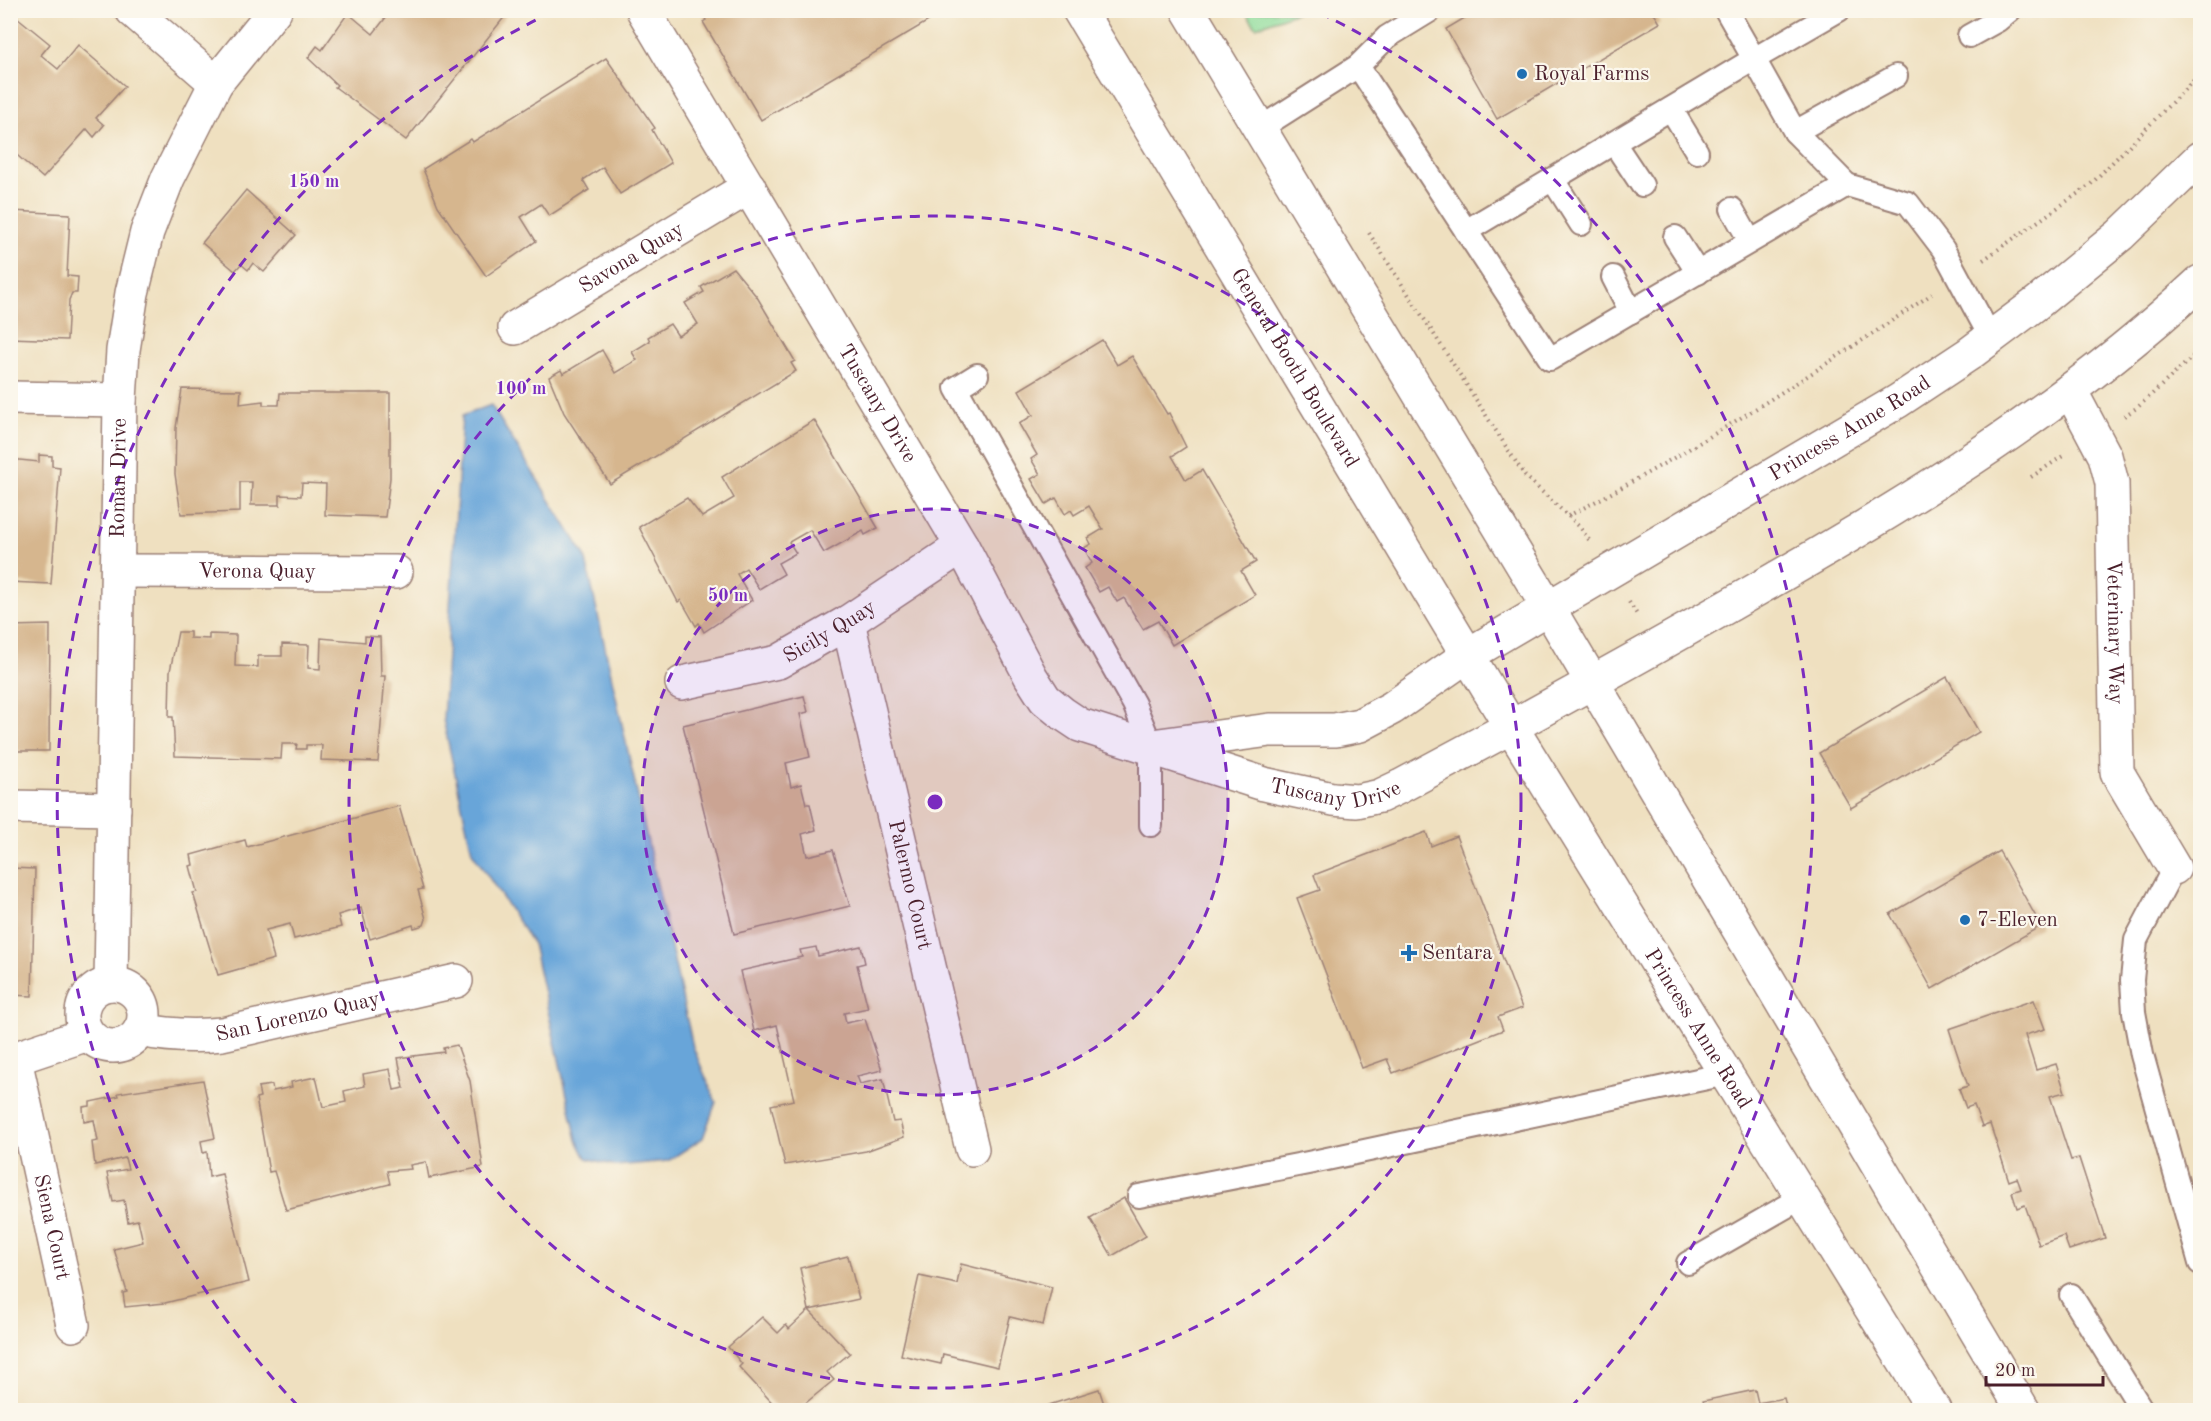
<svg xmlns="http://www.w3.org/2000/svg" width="2211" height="1421" font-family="'Old Standard TT',serif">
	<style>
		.green { fill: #8ddc9a; stroke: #6c7e62; stroke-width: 1.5 }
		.water { fill: #67a5d9; stroke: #586282; stroke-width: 1.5 }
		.building { fill: #d6b68e }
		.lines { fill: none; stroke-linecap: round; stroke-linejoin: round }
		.service-casing { stroke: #9c8076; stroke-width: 26 }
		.minor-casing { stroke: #9c8076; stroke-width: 36 }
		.secondary-casing { stroke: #9c8076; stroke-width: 36 }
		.path { stroke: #9c8076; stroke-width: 4; stroke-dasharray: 1.5 4.5; stroke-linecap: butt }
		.service { stroke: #fff; stroke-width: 22 }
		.minor { stroke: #fff; stroke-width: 33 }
		.secondary { stroke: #fff; stroke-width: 33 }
		.ring { fill: none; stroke: #7b2cbf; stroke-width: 3; stroke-dasharray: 10 8 }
		.poi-dot { fill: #1f6fb2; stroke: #fbf7ec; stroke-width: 2 }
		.labels { text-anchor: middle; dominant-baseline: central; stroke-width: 4.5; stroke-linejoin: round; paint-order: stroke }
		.poi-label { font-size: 21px; fill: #4a1f2b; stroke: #fbf7ec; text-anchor: start }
		.street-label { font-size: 21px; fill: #4a1f2b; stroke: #fbf7ec }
		.centre { fill: #7b2cbf; stroke: #fbf7ec; stroke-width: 3 }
		.ring-label { font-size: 18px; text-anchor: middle; font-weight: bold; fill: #7b2cbf; stroke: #fbf7ec; stroke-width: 4.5; stroke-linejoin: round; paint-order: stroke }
	</style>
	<rect width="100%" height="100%" fill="#fbf7ec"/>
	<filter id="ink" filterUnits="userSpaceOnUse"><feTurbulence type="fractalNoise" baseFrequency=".0167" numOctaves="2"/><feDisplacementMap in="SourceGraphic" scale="12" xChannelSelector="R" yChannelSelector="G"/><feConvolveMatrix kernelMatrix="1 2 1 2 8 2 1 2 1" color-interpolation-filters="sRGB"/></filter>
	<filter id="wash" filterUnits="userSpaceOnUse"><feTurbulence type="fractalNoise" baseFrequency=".008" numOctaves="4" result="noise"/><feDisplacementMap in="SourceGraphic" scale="24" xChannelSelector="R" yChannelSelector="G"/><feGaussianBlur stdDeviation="1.35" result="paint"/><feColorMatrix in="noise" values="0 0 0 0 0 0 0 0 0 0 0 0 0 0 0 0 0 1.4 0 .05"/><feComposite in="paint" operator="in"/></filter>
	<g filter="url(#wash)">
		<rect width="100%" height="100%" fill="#efe0c0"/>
		<polygon class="green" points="1245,11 1300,11 1256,27"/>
		<polygon class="water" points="491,405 585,556 693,1047 716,1102 703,1138 668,1161 616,1166 586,1158 577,1140 533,944 472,852 443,719 462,416"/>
		<g id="blocks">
			<g class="building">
				<polygon points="380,10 510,10 406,140 335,87 337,85 308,58 317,46 322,50 348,13 373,34 387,16"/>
				<polygon points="707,10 947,10 761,120 703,22 706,20 702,13"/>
				<polygon points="1478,10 1652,10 1660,23 1497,119 1446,29"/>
				<polygon points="12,13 50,44 41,55 58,69 78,45 125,86 96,118 104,125 94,137 87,129 43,178 10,149"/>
				<polygon points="606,58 655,128 652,130 671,163 620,194 603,167 583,180 589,190 549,216 541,204 521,217 536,241 486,276 438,206 423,169 471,139 473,142"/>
				<polygon points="246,190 296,235 264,272 253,263 248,270 241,264 235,271 202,243"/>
				<polygon points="11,211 70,214 67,276 78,277 77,293 72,293 69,300 67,340 10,338"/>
				<polygon points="733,268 757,297 795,361 791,363 796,371 610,484 564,413 549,377 561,370 563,374 602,350 615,373 637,360 632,352 650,341 648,337 670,324 678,336 698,324 685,303 704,292 701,287"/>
				<polygon points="1102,340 1117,365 1132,356 1167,414 1169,413 1186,447 1172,456 1186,480 1202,470 1256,562 1241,571 1255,595 1172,645 1158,621 1143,629 1124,598 1117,602 1108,587 1099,592 1085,568 1092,563 1084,548 1091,544 1088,538 1103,529 1089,506 1074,515 1071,510 1065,514 1056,498 1046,504 1031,479 1040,474 1031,459 1037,455 1019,424 1033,415 1019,390"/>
				<polygon points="182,389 241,390 240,404 263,401 263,405 279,405 280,393 390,393 390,478 385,517 325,515 326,484 302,483 301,496 280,495 280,505 251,505 252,482 240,482 240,512 181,514 175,474 176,428"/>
				<polygon points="814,420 878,528 865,535 863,531 824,553 810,530 789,542 796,553 778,563 784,574 759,589 746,568 737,574 752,600 704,632 699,623 696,626 681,600 678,602 639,527 687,498 702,517 734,498 722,477"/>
				<polygon points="39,455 52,456 52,466 60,467 51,584 10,582 10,459 39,462"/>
				<polygon points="50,625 49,751 10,751 10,626"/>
				<polygon points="178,632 190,632 190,638 209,639 209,634 236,635 235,666 258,667 258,656 282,656 282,644 309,645 308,668 320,669 321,638 365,642 365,636 380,637 381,676 385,676 378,762 321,760 322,745 306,745 306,749 296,749 297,744 282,744 281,759 175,756 173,717 169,717 170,671"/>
				<polygon points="1947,677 1979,732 1851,808 1819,753"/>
				<polygon points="804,696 808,712 800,714 810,757 786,763 791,787 801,784 806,804 810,804 816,830 802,834 807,856 833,850 850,906 734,934 683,725"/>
				<polygon points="399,806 423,889 418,890 426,919 424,925 414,928 413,925 370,939 361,908 338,915 341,927 294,939 290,924 266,930 274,959 218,975 193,893 197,892 190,866 193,865 191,855 245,840 247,847"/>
				<polygon points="1426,832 1431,846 1456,836 1522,1008 1498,1017 1503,1030 1393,1073 1387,1059 1362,1068 1297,898 1320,890 1314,875"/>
				<polygon points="1999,851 2041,926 1932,989 1890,914"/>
				<polygon points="10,868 35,869 32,996 10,995"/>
				<polygon points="861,946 865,963 857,965 868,1008 844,1013 846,1023 865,1019 882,1070 857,1076 860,1084 883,1079 893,1122 900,1121 904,1137 866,1151 785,1165 771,1105 794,1100 777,1025 754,1031 740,971 802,957 800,950 816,947 818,956"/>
				<polygon points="2034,1000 2045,1029 2025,1035 2036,1070 2056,1064 2065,1092 2050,1096 2071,1160 2079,1158 2105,1238 2069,1250 2064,1236 2039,1245 2025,1205 2017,1208 2012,1192 2021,1189 2017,1178 2009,1181 1990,1124 1982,1127 1974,1105 1966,1108 1959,1089 1968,1086 1949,1029"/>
				<polygon points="457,1045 470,1081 483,1167 429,1178 426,1162 410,1165 411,1169 387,1171 390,1184 286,1210 274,1171 269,1172 256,1098 260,1097 258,1087 272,1085 273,1091 292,1087 291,1082 316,1077 323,1107 346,1102 344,1091 365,1086 363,1074 390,1069 394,1090 404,1088 398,1058 444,1052 443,1048"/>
				<polygon points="203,1080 215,1138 201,1141 203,1153 207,1152 209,1177 222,1174 249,1282 165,1303 125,1307 123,1293 127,1292 114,1249 143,1242 138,1220 128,1222 124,1200 113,1202 107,1173 128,1169 125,1158 95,1165 92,1142 98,1141 94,1120 84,1122 83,1107 90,1106 90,1102 119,1096 118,1093"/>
				<polygon points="1124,1198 1146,1236 1112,1256 1090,1218"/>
				<polygon points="848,1256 859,1299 809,1310 800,1268"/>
				<polygon points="961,1264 1052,1287 1043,1325 1010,1317 998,1367 943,1354 941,1364 901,1355 919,1276 957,1284"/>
				<polygon points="809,1310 850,1353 827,1372 834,1380 797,1410 779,1410 739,1367 742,1364 728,1347 762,1317 778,1333 786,1325 789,1329"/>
				<polygon points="1099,1389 1106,1410 1050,1410 1049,1405"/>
				<polygon points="1755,1390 1758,1403 1784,1398 1787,1410 1705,1410 1703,1401"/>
			</g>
		</g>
	</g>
	<g filter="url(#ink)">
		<use href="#blocks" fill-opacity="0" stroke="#9c8076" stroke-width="1.5"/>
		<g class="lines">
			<defs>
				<g id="service">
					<polyline points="1839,10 1754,59 1795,132 1847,185"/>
					<polyline points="1969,36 1998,20 2010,10"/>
					<polyline points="1358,66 1387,37 1431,10"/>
					<polyline points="1671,109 1697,152"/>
					<polyline points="1259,129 1358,66 1550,359 1847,185 1908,203 1943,249 1991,338"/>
					<polyline points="1795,132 1896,76"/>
					<polyline points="1614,143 1642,185"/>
					<polyline points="1553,180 1581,224"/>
					<polyline points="1732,209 1750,241"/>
					<polyline points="1466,231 1754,59 1726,10"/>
					<polyline points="1675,237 1698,273"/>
					<polyline points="1613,277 1631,312"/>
					<polyline points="977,375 956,388 1134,704 1151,746 1151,825"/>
					<polyline points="2174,868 2136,940 2132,980 2134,1012 2142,1055 2200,1263"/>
					<polyline points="1139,1196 1308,1163 1726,1074"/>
					<polyline points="1688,1263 1803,1197"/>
					<polyline points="2071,1295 2142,1410"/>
				</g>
				<g id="minor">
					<polyline points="132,10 216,83"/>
					<path id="s1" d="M643,10L962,546L1031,677L1045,699L1062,713L1080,725L1264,784L1333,799L1357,801L1380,796L1401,786L1511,727"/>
					<path id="s2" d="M515,328L749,187"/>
					<path id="s3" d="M2070,390L2105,456L2112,483L2117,772L2174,868"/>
					<polyline points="10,398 120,400"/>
					<path id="s4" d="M119,571L396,572"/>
					<path id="s5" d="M848,622L972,1149"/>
					<path id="s6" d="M682,683L778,662L848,622L962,546"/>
					<polyline points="1159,745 1270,730 1335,730 1360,725 1392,708 1468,655"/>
					<polyline points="10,807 114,809"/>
					<path id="s7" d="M111,984L120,400L123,350L132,293L147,232L168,178L216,83L275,10"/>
					<circle cx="113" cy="1015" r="31"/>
					<path id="s8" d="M140,1030C169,1036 193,1037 222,1034L456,981"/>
					<path id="s9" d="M15,1059L73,1325"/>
					<polyline points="10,1060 88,1034"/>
				</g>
				<g id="secondary">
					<path id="s10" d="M1079,10L1511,727L1934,1410"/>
					<polyline points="1188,10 1549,609 2023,1410"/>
					<path id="s11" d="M1468,655L1898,401L1969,354L2037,303L2120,235L2200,158"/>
					<path d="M1511,727C1595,681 1678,635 1761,587C1916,499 2069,404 2200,282"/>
				</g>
			</defs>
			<use href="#service" class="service-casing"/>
			<use href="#minor" class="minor-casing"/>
			<use href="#secondary" class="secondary-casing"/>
			<g class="path">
				<polyline points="1369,233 1525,476 1580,527 1589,540"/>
				<polyline points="1983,260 2090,185 2200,74"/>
				<polyline points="2124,416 2138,407 2200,350"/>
				<polyline points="2031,477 2063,456"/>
				<path d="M1568,516C1694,451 1814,373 1932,294"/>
				<polyline points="1629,602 1638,616"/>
			</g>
			<use href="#service" class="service"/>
			<use href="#minor" class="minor"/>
			<use href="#secondary" class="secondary"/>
		</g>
	</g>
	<circle cx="935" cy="802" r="293" fill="#7b2cbf" fill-opacity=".12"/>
	<g class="ring">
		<circle cx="935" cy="802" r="293"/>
		<circle cx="935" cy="802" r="586"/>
		<path d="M298 1406A878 878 0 0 1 550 13M1320 13A878 878 0 0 1 1572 1406"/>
	</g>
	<g class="poi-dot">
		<circle cx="1522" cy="74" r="6"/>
		<circle cx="1965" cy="920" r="6"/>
		<path d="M1406 944h6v6h6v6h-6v6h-6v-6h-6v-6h6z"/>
	</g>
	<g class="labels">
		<g class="poi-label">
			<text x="1534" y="74">Royal Farms</text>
			<text x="1977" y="920">7-Eleven</text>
			<text x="1422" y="953">Sentara</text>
		</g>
		<g class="street-label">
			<text stroke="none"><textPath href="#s2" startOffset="136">Savona Quay</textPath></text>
			<text stroke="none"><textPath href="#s10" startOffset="418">General Booth Boulevard</textPath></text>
			<text stroke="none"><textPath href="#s1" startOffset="458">Tuscany Drive</textPath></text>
			<text stroke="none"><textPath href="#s11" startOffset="444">Princess Anne Road</textPath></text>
			<text stroke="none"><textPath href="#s7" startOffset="506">Roman Drive</textPath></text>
			<text stroke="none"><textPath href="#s4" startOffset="138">Verona Quay</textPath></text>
			<text stroke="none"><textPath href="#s6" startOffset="158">Sicily Quay</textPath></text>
			<text stroke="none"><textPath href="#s3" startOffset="252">Veterinary Way</textPath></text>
			<text stroke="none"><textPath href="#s1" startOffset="1108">Tuscany Drive</textPath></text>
			<text stroke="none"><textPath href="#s5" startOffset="270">Palermo Court</textPath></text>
			<text stroke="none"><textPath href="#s8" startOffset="160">San Lorenzo Quay</textPath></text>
			<text stroke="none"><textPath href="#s10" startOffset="1192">Princess Anne Road</textPath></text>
			<text stroke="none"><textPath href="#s9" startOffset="172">Siena Court</textPath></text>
		</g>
	</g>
	<circle cx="935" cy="802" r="9" class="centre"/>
	<g class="ring-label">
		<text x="314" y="187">150 m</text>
		<text x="521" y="394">100 m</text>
		<text x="728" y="601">50 m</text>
	</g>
	<rect width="2211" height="1421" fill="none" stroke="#fbf7ec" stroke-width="36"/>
	<path d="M1986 1376v9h117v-9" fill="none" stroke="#4a1f2b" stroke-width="3"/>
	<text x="1995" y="1376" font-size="18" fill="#4a1f2b" stroke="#fbf7ec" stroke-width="4.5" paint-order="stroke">20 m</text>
</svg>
